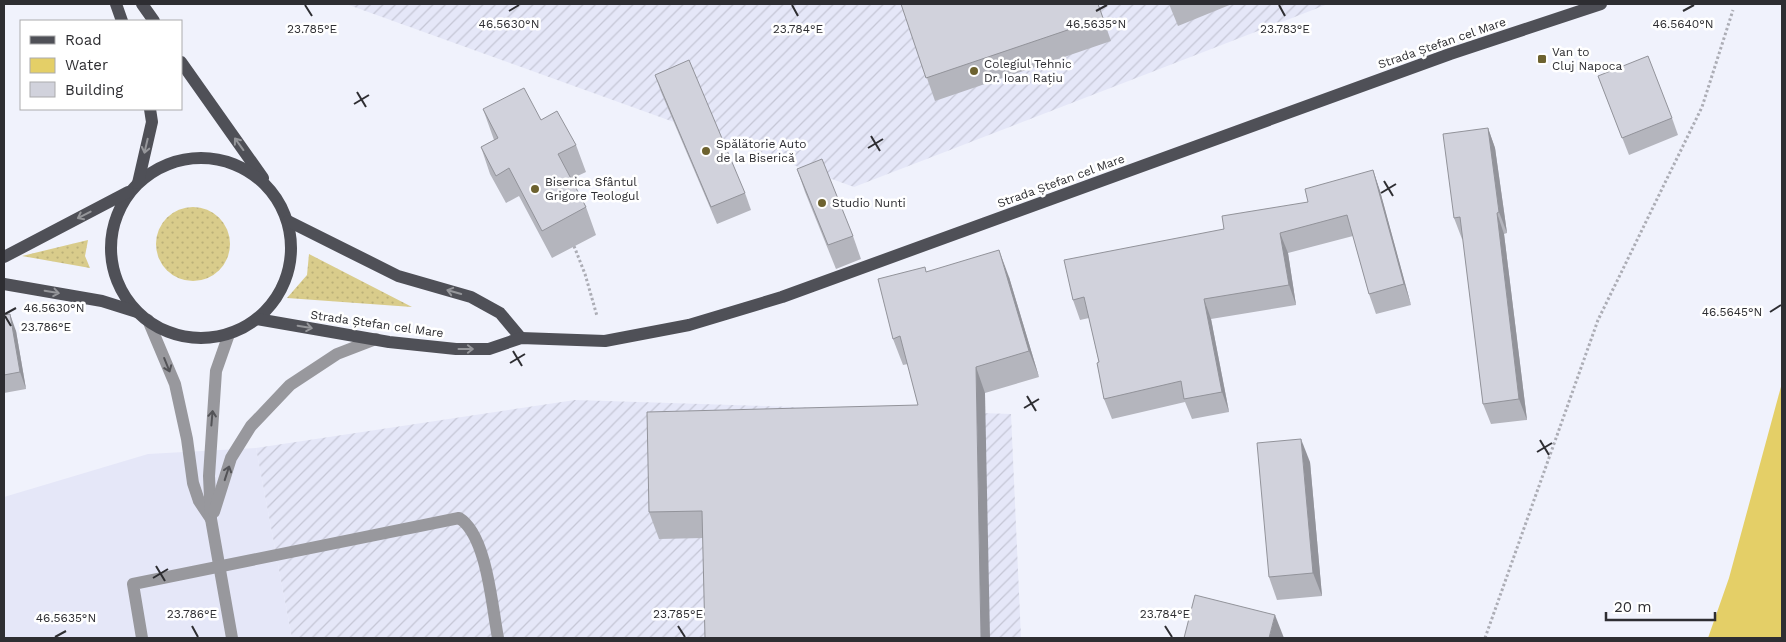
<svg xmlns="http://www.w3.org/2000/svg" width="1786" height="642" font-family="'Work Sans',sans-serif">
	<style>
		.built { fill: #e5e7f8 }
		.industrial { fill: url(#industrial-furrows) }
		.grass { fill: url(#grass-dots) }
		.water { fill: #e4cf67 }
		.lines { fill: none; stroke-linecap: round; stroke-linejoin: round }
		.path { stroke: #acadb5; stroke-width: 3; stroke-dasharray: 2.5 2.5; stroke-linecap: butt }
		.lane { stroke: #98989d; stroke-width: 12 }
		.primary { stroke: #4f5057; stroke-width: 12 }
		.wall { fill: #b4b5bd }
		.shaded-wall { fill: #92939a }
		.building { fill: #d1d2dc; stroke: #92939a }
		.oneway { stroke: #95969a }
		.oneway2 { stroke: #535357 }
		.ticks { fill: none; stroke: #2e2e32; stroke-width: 2 }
		.poi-dot { fill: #6d622f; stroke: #fff; stroke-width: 2 }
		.labels { text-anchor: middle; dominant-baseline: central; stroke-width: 5; stroke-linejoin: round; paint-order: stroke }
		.street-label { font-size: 12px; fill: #2e2e32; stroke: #fff }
		.poi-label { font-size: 12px; fill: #2e2e32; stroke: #fff; text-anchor: start }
		.ticks-label { font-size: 12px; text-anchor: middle; fill: #2e2e32; stroke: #fff; stroke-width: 5; stroke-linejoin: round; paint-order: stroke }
	</style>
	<defs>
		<pattern id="industrial-furrows" width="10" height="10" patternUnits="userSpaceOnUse" patternTransform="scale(1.25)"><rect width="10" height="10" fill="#e5e7f8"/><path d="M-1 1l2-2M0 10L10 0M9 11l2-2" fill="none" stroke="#c5c6d5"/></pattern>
		<pattern id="grass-dots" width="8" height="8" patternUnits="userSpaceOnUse" patternTransform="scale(1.25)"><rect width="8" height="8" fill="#d9cc8b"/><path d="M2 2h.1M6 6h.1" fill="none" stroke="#bbb078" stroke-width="1.8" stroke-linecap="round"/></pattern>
	</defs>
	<rect width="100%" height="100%" fill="#f0f2fc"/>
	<polygon class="built" points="256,448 292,638 4,638 4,497 148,454"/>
	<g class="industrial">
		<polygon points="346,4 1328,4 854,187"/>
		<polygon points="575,400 1011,414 1021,638 292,638 256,448"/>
	</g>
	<g class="grass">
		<circle cx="193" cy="244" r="37"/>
		<polygon points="88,240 85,256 90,268 22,256"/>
		<polygon points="309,254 412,307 287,298 307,275"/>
	</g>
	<polygon class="water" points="1782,383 1782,638 1708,638 1729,578"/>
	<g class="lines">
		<g class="path">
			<polyline points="574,246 585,274 597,316"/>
			<polyline points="1485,638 1598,320 1702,107 1733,10"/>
		</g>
		<g class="lane">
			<polyline points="148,320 175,384 187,439 193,483 199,501 211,519"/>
			<polyline points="229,334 216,371 209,476 211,519 232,638"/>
			<polyline points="214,512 231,458 251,426 290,385 337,354 376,339"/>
			<path d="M142,638L133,584L459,518C487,535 492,607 498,638"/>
		</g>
		<g class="primary">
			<polyline points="116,4 122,21"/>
			<polyline points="142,4 154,21"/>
			<polyline points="181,62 263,178"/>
			<circle cx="201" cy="248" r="90"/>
			<polyline points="138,183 152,122 150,109"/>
			<polyline points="288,221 398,276 471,297 500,313 521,338"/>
			<polyline points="4,257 128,192"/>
			<polyline points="4,284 102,301 137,312"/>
			<polyline points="257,319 389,342 456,349 489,349 521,338 605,341 689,325 782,297 1450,54 1601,4"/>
		</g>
	</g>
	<g class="wall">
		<polygon points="901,4 1098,4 1111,41 935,101"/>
		<polygon points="1169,4 1232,4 1178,26"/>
		<polygon points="655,75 745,193 751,210 717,224 661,92"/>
		<polygon points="1598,76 1672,118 1678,135 1629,155"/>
		<polygon points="483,109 541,120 576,145 586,172 571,179 586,207 596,235 552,258 519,196 506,203 490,174 481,147 494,140"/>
		<polygon points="1488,128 1495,148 1507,233 1504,234 1527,420 1491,424 1483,404 1463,239 1462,239 1454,218"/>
		<polygon points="797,169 853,236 861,259 836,269 805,192"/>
		<polygon points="1373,170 1380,191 1411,305 1376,314 1369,294 1353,236 1288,253 1296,305 1211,319 1229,412 1192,419 1185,402 1112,419 1104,399 1099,362 1089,318 1080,320 1073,300 1224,229 1308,202"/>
		<polygon points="927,272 1009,277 1039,377 985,393 703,538 659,539 649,512 918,405 908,364 903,365 893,339"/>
		<polygon points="4,315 16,331 26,389 4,393"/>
		<polygon points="1310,462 1322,596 1277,600 1269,577"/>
	</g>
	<g class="shaded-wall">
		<polygon points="1488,128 1495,148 1507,233 1499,212"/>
		<polygon points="1373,170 1380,191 1411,305 1404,284"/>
		<polygon points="1497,213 1504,234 1527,420 1519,399"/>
		<polygon points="1280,233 1288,253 1296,305 1289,285"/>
		<polygon points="999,250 1009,277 1039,377 1029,351"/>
		<polygon points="1204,299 1211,319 1229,412 1222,392"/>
		<polygon points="10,314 16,331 26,389 20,372"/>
		<polygon points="976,367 985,393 990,638 981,638"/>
		<polygon points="1301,439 1310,462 1322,596 1313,573"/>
		<polygon points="1275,615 1284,638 1269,638"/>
	</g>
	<g class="building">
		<polygon points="901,4 1098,4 1103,18 926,78"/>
		<polygon points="1648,56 1672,118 1622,138 1598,76"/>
		<polygon points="689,60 745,193 711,207 655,75"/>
		<polygon points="524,88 541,120 557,111 576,145 558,154 586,207 542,231 509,168 496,176 481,147 498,138 483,109"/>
		<polygon points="1488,128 1499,212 1497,213 1519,399 1483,404 1460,217 1454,218 1443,134"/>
		<polygon points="822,159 853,236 828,245 797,169"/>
		<polygon points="1373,170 1404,284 1369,294 1347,215 1280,233 1289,285 1204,299 1222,392 1184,399 1181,381 1104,399 1097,363 1099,362 1084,297 1073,300 1064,260 1224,229 1222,216 1308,202 1305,189"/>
		<polygon points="999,250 1029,351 976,367 981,638 705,638 702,511 649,512 647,412 918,405 900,336 893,339 878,279 925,267 926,272"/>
		<polygon points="10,314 20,372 4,375 4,315"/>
		<polygon points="1301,439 1313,573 1269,577 1257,443"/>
		<polygon points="1195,595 1275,615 1269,638 1184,638"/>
	</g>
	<defs><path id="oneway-shaft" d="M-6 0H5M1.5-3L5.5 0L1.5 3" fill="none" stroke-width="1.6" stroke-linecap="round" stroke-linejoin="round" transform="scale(1.25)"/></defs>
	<g class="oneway">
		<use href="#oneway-shaft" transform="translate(239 144) rotate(-126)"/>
		<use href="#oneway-shaft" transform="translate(146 146) rotate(103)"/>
		<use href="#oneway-shaft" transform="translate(84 215) rotate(153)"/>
		<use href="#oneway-shaft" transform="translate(52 292) rotate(10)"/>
		<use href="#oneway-shaft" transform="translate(454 292) rotate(-164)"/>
		<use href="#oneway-shaft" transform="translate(305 327) rotate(10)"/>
		<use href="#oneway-shaft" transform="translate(466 349)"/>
	</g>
	<g class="oneway2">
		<use href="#oneway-shaft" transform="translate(167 365) rotate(68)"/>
		<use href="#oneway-shaft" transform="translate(212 418) rotate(-85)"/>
		<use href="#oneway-shaft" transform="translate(227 473) rotate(-72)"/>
	</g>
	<path class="ticks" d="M305,5L312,16M792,5L798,16M1279,5L1285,16M509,11L519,5M1096,11L1107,5M1683,11L1694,5M357,92L366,107M354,104L369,95M871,136L880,151M868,148L883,139M1384,181L1393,196M1381,193L1396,184M1770,312L1781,305M5,314L16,308M5,316L11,326M513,351L522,366M510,363L525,354M1027,396L1036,411M1024,408L1039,399M1540,440L1549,455M1537,452L1552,443M156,566L165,581M153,578L168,569M192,626L198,637M678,626L685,637M1165,626L1172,637M55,637L66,631"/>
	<g class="poi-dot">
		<rect x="1537" y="54" width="10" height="10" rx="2.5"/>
		<circle cx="974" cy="71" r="5"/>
		<circle cx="706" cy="151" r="5"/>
		<circle cx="535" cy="189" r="5"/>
		<circle cx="822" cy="203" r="5"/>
	</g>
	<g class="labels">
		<g class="street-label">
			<text transform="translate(1442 43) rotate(-19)">Strada Ștefan cel Mare</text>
			<text transform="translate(1061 181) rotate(-20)">Strada Ștefan cel Mare</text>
			<text transform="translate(377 324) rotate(8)">Strada Ștefan cel Mare</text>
		</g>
		<g class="poi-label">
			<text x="1552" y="52">Van to<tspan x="1552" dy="14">Cluj Napoca</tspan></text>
			<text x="984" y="64">Colegiul Tehnic<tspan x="984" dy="14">Dr. Ioan Rațiu</tspan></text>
			<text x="716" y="144">Spălătorie Auto<tspan x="716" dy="14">de la Biserică</tspan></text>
			<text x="545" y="182">Biserica Sfântul<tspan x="545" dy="14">Grigore Teologul</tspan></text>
			<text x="832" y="203">Studio Nunti</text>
		</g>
	</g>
	<g class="ticks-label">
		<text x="509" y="28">46.5630°N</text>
		<text x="1096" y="28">46.5635°N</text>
		<text x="1683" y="28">46.5640°N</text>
		<text x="312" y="33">23.785°E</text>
		<text x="798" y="33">23.784°E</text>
		<text x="1285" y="33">23.783°E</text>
		<text x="54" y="312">46.5630°N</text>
		<text x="1732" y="316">46.5645°N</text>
		<text x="46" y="331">23.786°E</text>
		<text x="192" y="618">23.786°E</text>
		<text x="678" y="618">23.785°E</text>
		<text x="1165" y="618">23.784°E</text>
		<text x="66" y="622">46.5635°N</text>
	</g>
	<rect width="1786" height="642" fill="none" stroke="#2e2e32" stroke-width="10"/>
	<rect x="20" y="20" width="162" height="90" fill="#ffffff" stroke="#ababad"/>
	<rect x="30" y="36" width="25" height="8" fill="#4f5057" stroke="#ababad"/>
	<text x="65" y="45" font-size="15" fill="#2e2e32">Road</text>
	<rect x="30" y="58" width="25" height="15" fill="#e4cf67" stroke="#ababad"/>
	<text x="65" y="70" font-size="15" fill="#2e2e32">Water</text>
	<rect x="30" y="82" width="25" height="15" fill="#d1d2dc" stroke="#ababad"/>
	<text x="65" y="95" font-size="15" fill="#2e2e32">Building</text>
	<path d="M1606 612v8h109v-8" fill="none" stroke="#2e2e32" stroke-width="2.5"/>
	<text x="1614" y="612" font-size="15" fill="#2e2e32" stroke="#ffffff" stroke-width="4" paint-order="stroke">20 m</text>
</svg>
